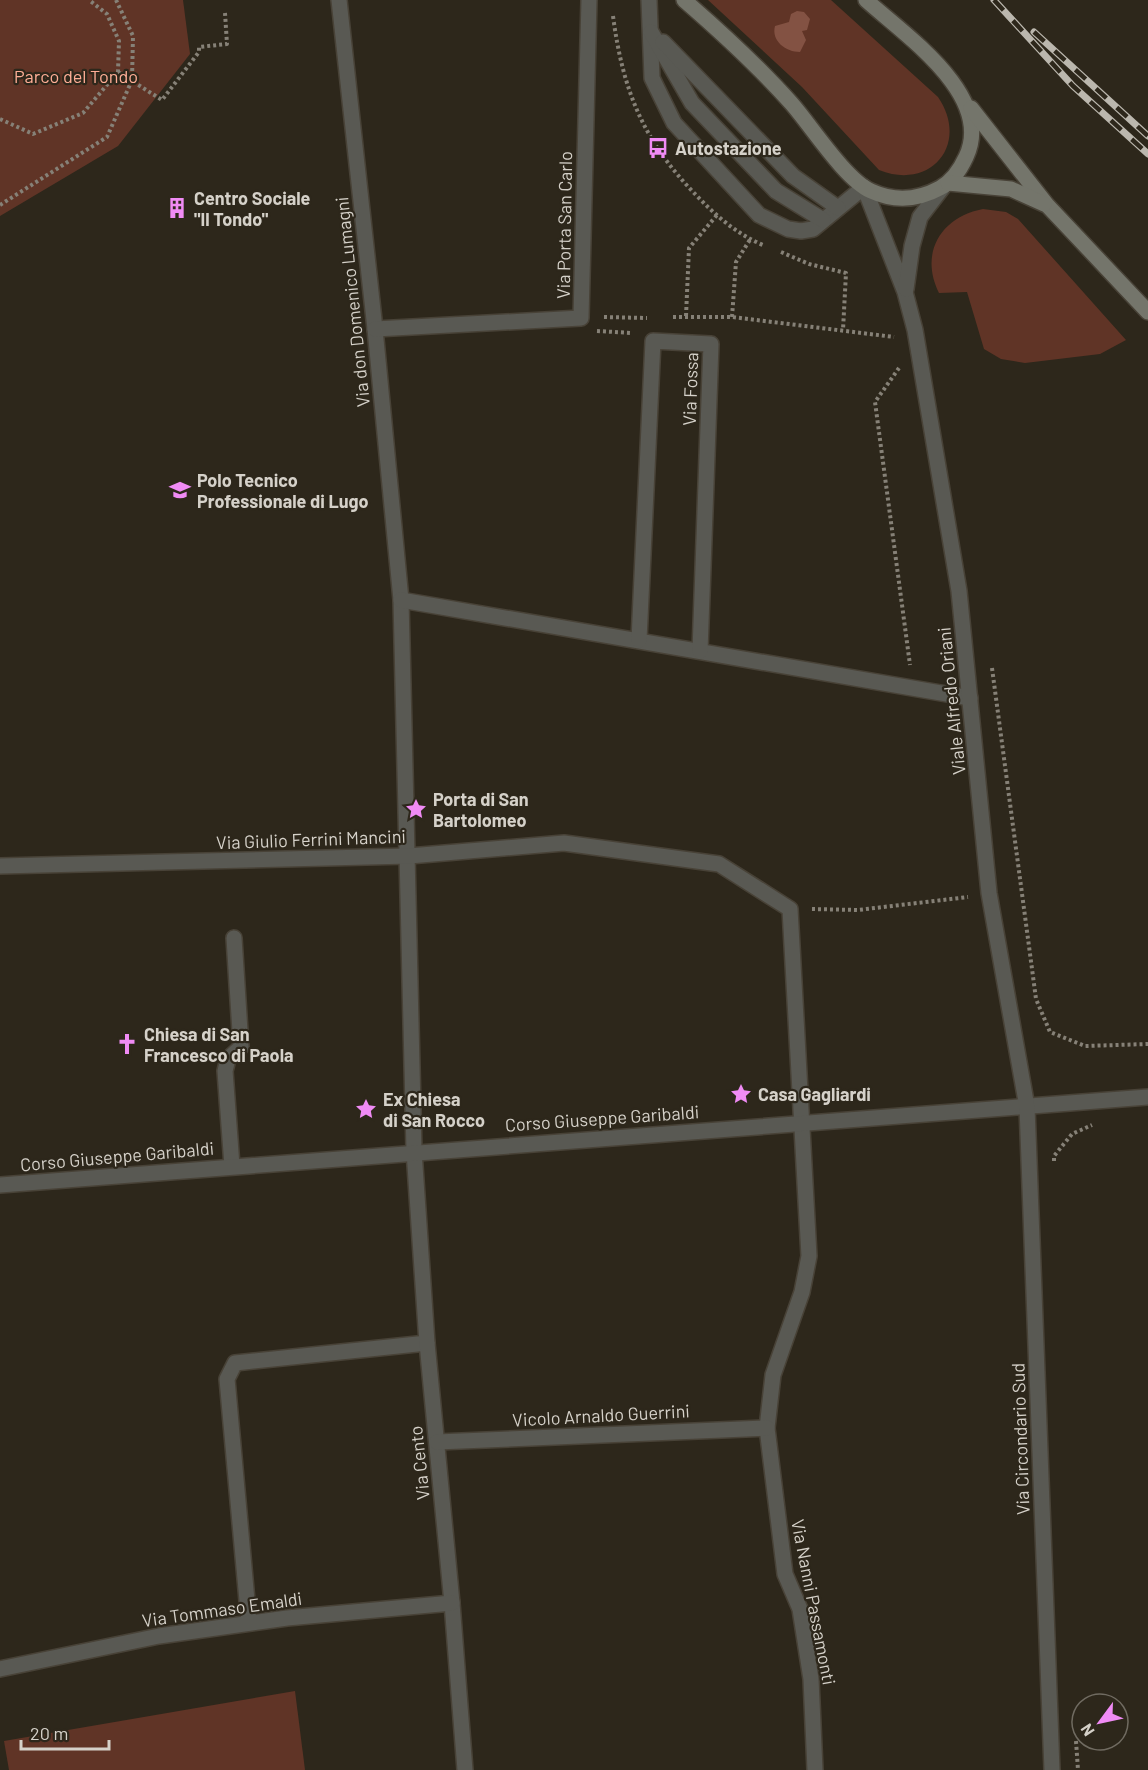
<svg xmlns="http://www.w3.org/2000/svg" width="1148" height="1770" font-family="Barlow,sans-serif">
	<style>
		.green { fill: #603426 }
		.forest { fill: #835243 }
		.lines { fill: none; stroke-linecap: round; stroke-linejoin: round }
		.service-casing { stroke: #484237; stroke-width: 18 }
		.minor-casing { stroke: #484237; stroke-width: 18 }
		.tertiary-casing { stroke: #484237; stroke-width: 18 }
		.secondary-casing { stroke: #484237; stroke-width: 18 }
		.path { stroke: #868177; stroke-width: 4; stroke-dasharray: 3 3; stroke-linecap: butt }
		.service { stroke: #595953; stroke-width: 15 }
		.minor { stroke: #595953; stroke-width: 15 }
		.tertiary { stroke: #595953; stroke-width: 15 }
		.secondary { stroke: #74756b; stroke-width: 15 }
		.rail-casing { stroke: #bbb7ae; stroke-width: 7 }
		.rail { stroke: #2d271b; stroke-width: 4.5; stroke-dasharray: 14; stroke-linecap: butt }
		.labels { text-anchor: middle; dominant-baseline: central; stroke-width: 4.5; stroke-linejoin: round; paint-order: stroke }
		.park-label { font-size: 18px; fill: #ffae96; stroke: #2d271b }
		.poi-label { font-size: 18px; font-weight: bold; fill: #d5d1c9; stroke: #2d271b; text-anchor: start }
		.street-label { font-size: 18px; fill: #d5d1c9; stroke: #2d271b }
	</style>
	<rect width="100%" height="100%" fill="#2d271b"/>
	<g class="green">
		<polygon points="0,0 183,0 190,54 118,146 0,216"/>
		<path d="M708,0H831L938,97C970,144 931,191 879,170L802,87Z"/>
		<path d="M983,209L1006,212L1018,219L1126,340L1100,354L1025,363L1001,359L984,349L967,292L939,293C919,253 941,217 983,209Z"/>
		<polygon points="295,1691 305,1770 9,1770 4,1741"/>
	</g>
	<path class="forest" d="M797,11L804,12L810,19L807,30L802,31L806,40L800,52C786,52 771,41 775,26L789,22L791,14Z"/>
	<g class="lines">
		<defs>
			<g id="service">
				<polyline points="649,0 652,78 674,123 759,215 788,229 801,231 813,229 864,187"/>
				<polyline points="651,32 692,103 776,191 823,220"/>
				<polyline points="663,42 793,176 838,208"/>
				<polyline points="232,1166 225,1071 228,1059 241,1047 234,938"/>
				<polyline points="249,1623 227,1379 235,1363 427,1343"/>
			</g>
			<g id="minor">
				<polyline points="339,0 375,329 401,600 414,1151 427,1343 452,1603 465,1770"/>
				<polyline points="375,329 581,318 589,0"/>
				<polyline points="401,600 970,698"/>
				<polyline points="639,640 653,341 711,344 700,651"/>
				<polyline points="0,866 409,856 564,843 719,864 790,909 809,1256 802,1292 773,1375 767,1428 785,1574 800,1609 811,1679 815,1770"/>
				<polyline points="0,1185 1148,1097"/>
				<polyline points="437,1442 767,1428"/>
				<polyline points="0,1669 159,1636 287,1618 452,1603"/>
			</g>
			<g id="tertiary">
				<polyline points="864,187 905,292 915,330 959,591 989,893 1027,1107 1052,1770"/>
				<polyline points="906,289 912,246 920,217 943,187"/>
			</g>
			<g id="secondary">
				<path d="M684,0C721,32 759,67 792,104C812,127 845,179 871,191C895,202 918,200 940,188C953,181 960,170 966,157C995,96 906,36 866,0"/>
				<polyline points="971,108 1047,205 1148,312"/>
				<polyline points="948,183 1011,189 1044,204"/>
			</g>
		</defs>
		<use href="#service" class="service-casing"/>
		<use href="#minor" class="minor-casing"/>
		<use href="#tertiary" class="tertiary-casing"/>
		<use href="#secondary" class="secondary-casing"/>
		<g class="path">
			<path d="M613,16C623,91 643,141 697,196C716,216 737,234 763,245"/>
			<polyline points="118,72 162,100 199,52 199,47 227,44 225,13"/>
			<polyline points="0,119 33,134 83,113 118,72 119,41 107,14 89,0"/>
			<polyline points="0,205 107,137 132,80 133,36 116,0"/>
			<polyline points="781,252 809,264 846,273 843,330"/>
			<polyline points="686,316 689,248 717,215"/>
			<polyline points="604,317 647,318"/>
			<polyline points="673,317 732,317 894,337"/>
			<polyline points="732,317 736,262 751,238"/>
			<polyline points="597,331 632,333"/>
			<polyline points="899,368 875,402 910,665"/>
			<polyline points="992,668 1036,999 1050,1032 1085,1046 1148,1044"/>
			<polyline points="812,909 858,910 968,897"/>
			<polyline points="1054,1161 1054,1156 1072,1134 1092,1125"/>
			<polyline points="1076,1741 1078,1770"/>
		</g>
		<use href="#service" class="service"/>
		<use href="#minor" class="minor"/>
		<use href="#tertiary" class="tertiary"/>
		<use href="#secondary" class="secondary"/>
		<defs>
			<g id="rail">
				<polyline points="994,0 1073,86 1148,154"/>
				<polyline points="1034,32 1148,136"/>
			</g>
		</defs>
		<use href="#rail" class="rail-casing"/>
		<use href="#rail" class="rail"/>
	</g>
	<defs>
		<symbol id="bus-bare" viewBox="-9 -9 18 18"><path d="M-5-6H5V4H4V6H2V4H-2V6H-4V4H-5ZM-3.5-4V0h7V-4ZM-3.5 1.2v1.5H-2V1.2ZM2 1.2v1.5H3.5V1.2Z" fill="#f08bf5" stroke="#2d271b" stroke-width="2.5" paint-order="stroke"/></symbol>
		<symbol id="building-bare" viewBox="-9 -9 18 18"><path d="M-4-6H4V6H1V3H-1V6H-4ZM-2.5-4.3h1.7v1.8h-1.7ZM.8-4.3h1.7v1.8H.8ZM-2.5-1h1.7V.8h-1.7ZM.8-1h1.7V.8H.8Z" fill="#f08bf5" stroke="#2d271b" stroke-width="2.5" paint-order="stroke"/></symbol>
		<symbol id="school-bare" viewBox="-9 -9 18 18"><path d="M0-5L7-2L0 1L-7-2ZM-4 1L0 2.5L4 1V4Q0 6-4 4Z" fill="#f08bf5" stroke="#2d271b" stroke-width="2.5" paint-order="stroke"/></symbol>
		<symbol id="sight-bare" viewBox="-9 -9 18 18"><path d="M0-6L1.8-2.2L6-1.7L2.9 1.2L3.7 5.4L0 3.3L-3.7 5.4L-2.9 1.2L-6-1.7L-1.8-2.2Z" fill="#f08bf5" stroke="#2d271b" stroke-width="2.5" paint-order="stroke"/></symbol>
		<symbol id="church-bare" viewBox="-9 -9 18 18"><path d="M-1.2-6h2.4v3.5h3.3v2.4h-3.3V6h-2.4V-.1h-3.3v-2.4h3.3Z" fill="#f08bf5" stroke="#2d271b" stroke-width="2.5" paint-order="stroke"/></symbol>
	</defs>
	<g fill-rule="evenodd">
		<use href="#bus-bare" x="643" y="133" width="30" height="30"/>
		<use href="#building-bare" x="162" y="193" width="30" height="30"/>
		<use href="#school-bare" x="165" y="475" width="30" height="30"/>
		<use href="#sight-bare" x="401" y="794" width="30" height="30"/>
		<use href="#church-bare" x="112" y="1029" width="30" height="30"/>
		<use href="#sight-bare" x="726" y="1079" width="30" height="30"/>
		<use href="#sight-bare" x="351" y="1094" width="30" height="30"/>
	</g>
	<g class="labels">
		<g class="park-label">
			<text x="76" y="76">Parco del Tondo</text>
		</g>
		<g class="poi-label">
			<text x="675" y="148">Autostazione</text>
			<text x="194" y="198">Centro Sociale<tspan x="194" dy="21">"Il Tondo"</tspan></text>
			<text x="197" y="480">Polo Tecnico<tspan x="197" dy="21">Professionale di Lugo</tspan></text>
			<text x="433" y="799">Porta di San<tspan x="433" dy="21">Bartolomeo</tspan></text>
			<text x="144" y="1034">Chiesa di San<tspan x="144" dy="21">Francesco di Paola</tspan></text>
			<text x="758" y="1094">Casa Gagliardi</text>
			<text x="383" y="1099">Ex Chiesa<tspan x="383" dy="21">di San Rocco</tspan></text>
		</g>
		<g class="street-label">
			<text transform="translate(564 225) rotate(-89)">Via Porta San Carlo</text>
			<text transform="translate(352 302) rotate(-96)">Via don Domenico Lumagni</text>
			<text transform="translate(690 389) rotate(-88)">Via Fossa</text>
			<text transform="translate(951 701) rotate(-96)">Viale Alfredo Oriani</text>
			<text transform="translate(311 839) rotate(-2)">Via Giulio Ferrini Mancini</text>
			<text transform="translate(602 1118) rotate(-4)">Corso Giuseppe Garibaldi</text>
			<text transform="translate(117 1156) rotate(-5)">Corso Giuseppe Garibaldi</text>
			<text transform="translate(601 1415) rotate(-3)">Vicolo Arnaldo Guerrini</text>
			<text transform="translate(1020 1439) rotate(-92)">Via Circondario Sud</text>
			<text transform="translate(419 1463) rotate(-96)">Via Cento</text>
			<text transform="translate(814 1602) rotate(79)">Via Nanni Passamonti</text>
			<text transform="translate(222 1609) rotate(-8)">Via Tommaso Emaldi</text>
		</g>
	</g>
	<g transform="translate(1100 1722) rotate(237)"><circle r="28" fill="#2d271b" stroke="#706b61" stroke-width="1.5"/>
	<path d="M0-4.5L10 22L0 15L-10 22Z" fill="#f08bf5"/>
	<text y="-9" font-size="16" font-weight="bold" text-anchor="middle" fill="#d5d1c9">N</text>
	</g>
	<path d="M21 1740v9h88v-9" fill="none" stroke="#d5d1c9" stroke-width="3"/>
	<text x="30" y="1740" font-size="18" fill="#d5d1c9" stroke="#2d271b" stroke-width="4.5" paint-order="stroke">20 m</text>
</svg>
